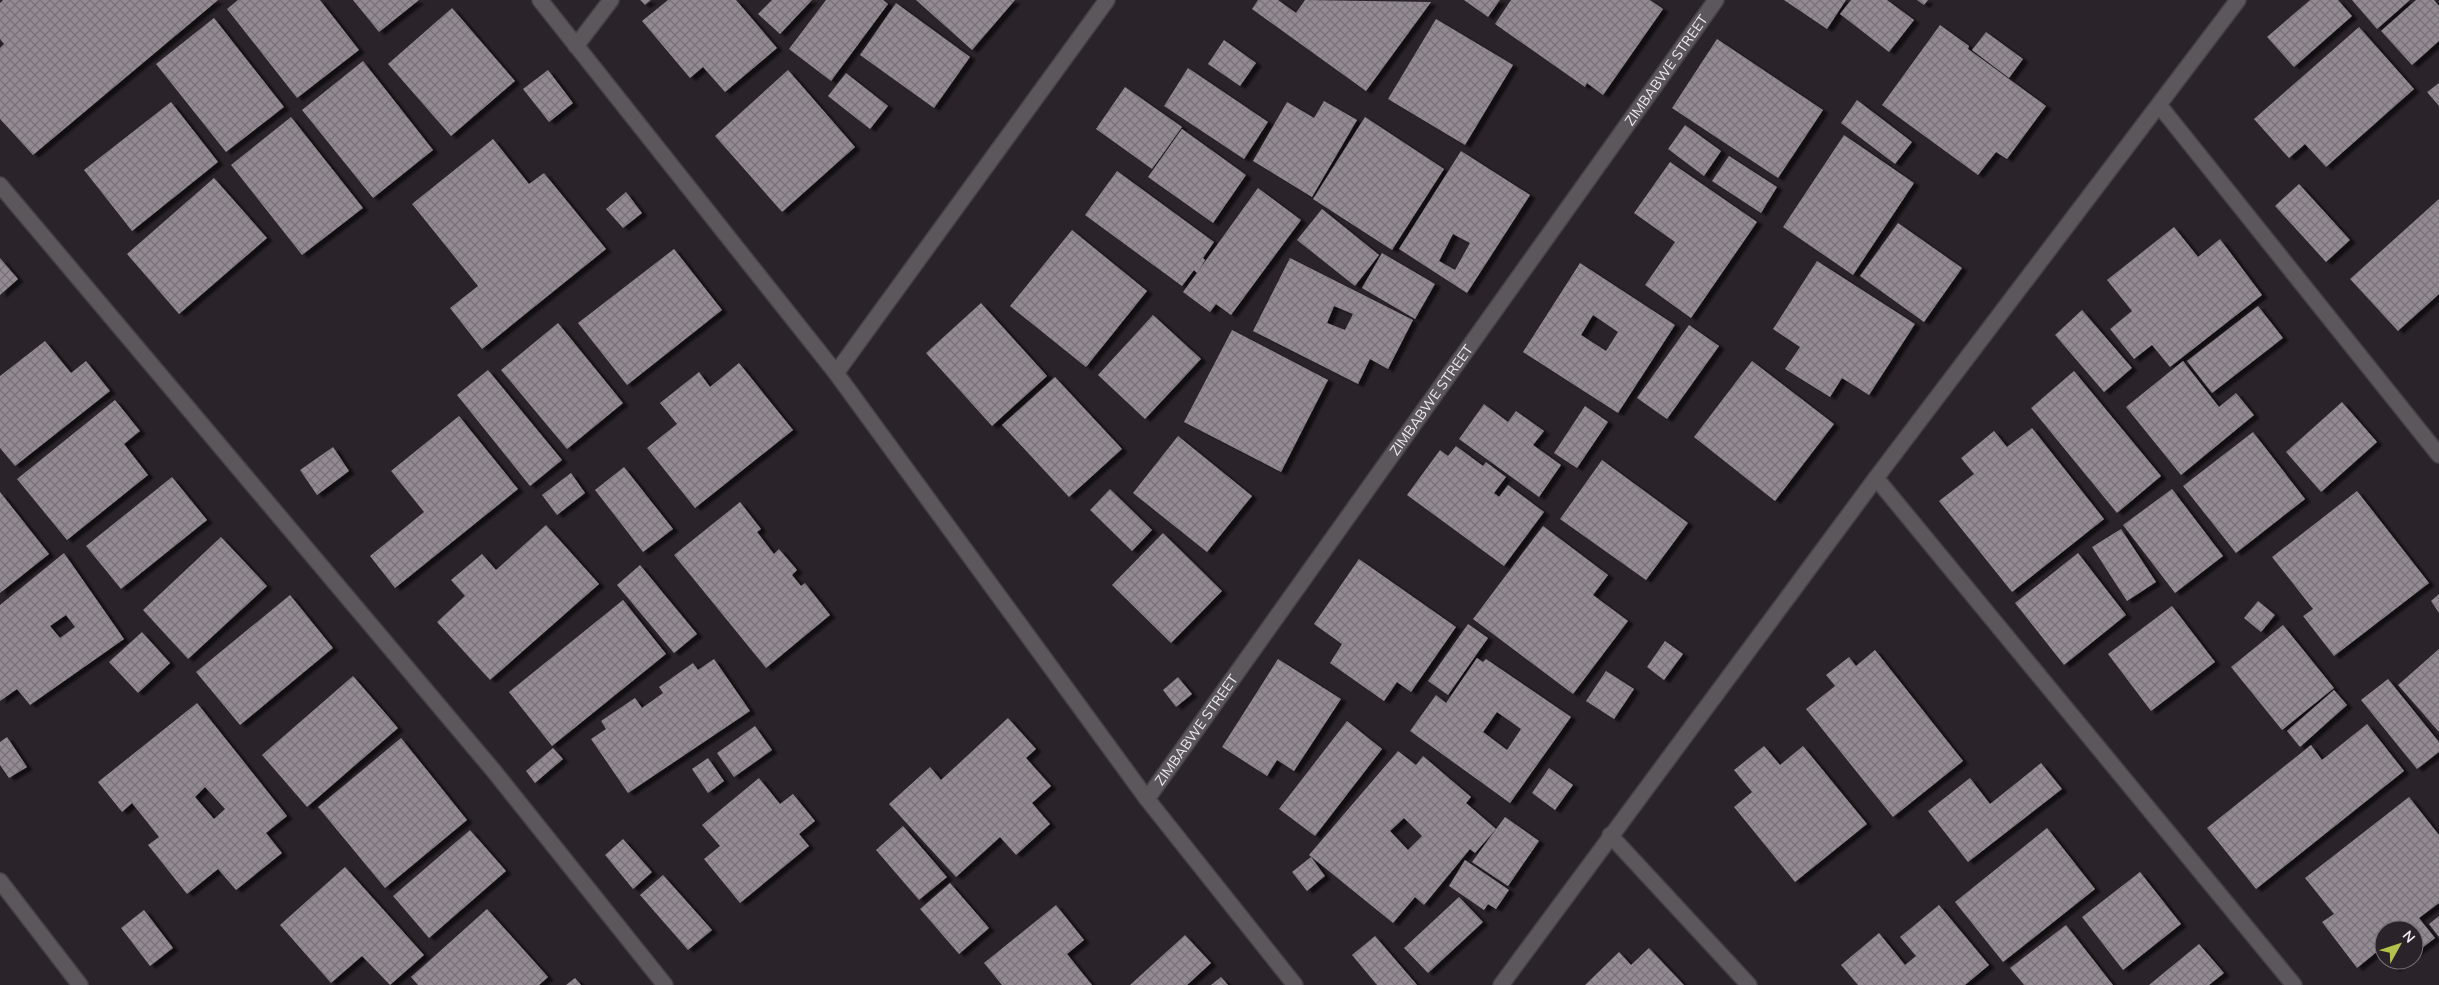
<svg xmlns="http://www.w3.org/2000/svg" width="2439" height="985" font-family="Mulish,sans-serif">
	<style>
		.building { fill: url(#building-cross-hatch); fill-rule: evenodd; filter: url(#shadow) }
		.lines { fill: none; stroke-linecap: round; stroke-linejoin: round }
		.minor-casing { stroke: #453f45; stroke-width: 18 }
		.minor { stroke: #5b575b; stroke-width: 15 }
		.labels { text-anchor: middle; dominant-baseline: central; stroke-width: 5; stroke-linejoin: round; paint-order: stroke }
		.street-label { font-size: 14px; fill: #eee9ee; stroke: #2a232a }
	</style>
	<defs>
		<pattern id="building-cross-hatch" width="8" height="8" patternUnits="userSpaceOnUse" patternTransform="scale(1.25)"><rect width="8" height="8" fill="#938a93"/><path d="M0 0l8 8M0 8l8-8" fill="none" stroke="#787278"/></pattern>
		<filter id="shadow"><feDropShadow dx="5.5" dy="3" stdDeviation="1" flood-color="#0009"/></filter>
	</defs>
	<rect width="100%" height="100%" fill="#2a232a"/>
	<g class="building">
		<polygon points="3,0 218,0 33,155 0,119 0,48 4,44 0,39 0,3"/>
		<polygon points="238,0 320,0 359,50 297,98 227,9"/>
		<polygon points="353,0 419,0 379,32"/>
		<polygon points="640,0 651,0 645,5"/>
		<polygon points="668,0 736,0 777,48 725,92 703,67 690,78 642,21"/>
		<polygon points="772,0 812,0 780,34 758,14"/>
		<polygon points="826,0 883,0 888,4 831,81 789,49"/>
		<polygon points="916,0 1015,0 972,50"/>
		<polygon points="1258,0 1278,0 1296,13 1305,0 1431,2 1366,91 1252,9"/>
		<polygon points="1464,0 1500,0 1488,17"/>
		<polygon points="1511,0 1650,0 1663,9 1603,95 1587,83 1585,87 1495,24"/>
		<polygon points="1784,0 1846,0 1827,29"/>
		<polygon points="1851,0 1887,0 1914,20 1889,52 1840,14"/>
		<polygon points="1917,0 1928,0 1924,5"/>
		<polygon points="2310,0 2338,0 2352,16 2294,67 2267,37"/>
		<polygon points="2352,0 2410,0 2377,29"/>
		<polygon points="2416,0 2434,0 2439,6 2439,41 2412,65 2381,31"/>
		<polygon points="896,3 970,57 934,108 860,55"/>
		<polygon points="452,8 515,81 451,136 388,64"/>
		<polygon points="214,18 284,107 226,152 156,64"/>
		<polygon points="1436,19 1513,65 1465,145 1388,99"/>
		<polygon points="1940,25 1969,46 1968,49 2046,106 2007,159 1996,152 1978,175 1882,105"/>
		<polygon points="2359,27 2414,89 2326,167 2305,144 2289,158 2254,119"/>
		<polygon points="1986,32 2023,59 2009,78 1972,50"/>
		<polygon points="1717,39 1823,110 1778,178 1672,108"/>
		<polygon points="1224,40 1256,63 1240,86 1208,64"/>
		<polygon points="363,61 433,150 373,198 302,110"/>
		<polygon points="1188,68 1268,122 1244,159 1164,106"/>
		<polygon points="548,70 573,103 549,122 523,89"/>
		<polygon points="788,70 855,147 782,212 715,136"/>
		<polygon points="846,73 888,106 870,129 828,96"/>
		<polygon points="2439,83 2439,106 2427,92"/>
		<polygon points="1125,87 1182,127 1152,169 1096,129"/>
		<polygon points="1857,100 1912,142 1895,164 1841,123"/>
		<polygon points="1324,101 1357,120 1312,197 1253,161 1287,102 1314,118"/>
		<polygon points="171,102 218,162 132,231 84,170"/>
		<polygon points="291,117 363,208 302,255 231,165"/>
		<polygon points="1365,117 1444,169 1392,250 1313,199"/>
		<polygon points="1685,125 1721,151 1704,176 1668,149"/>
		<polygon points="1182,129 1246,175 1213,223 1148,177"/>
		<polygon points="1844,135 1914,183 1853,275 1783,227"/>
		<polygon points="493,139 529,184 544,173 606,249 482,349 450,308 478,286 412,204"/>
		<path d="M1461,151L1530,195L1467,293L1399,249ZM1453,234L1470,243L1455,270L1439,261Z"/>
		<polygon points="1729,156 1777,187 1761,213 1712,181"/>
		<polygon points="1670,162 1757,222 1691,318 1645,285 1675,242 1634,213"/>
		<polygon points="1117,171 1214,242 1203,258 1205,260 1199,270 1258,188 1301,220 1231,315 1216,304 1210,312 1183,292 1197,273 1194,270 1182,286 1085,215"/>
		<polygon points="214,178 267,238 179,314 127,254"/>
		<polygon points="2299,184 2350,240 2326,262 2275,206"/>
		<polygon points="626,192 642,213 623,228 606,209"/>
		<polygon points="2439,199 2439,294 2398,331 2350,279"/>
		<polygon points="1322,209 1379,255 1355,286 1297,240"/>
		<polygon points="1898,223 1962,268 1924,322 1860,276"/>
		<polygon points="2174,227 2198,257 2220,239 2262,295 2170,367 2152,345 2134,359 2110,329 2132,311 2107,280"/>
		<polygon points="1072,230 1147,291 1086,367 1010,306"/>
		<polygon points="674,249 722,310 627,385 578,323"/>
		<polygon points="1382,253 1435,284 1415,319 1362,288"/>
		<polygon points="0,258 18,279 0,295"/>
		<path d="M1290,258L1413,320L1388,369L1370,359L1358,384L1253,331ZM1334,306L1353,314L1345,330L1327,323Z"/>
		<polygon points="1817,261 1915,324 1869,395 1842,378 1830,397 1785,369 1800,347 1773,329"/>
		<path d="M1580,263L1675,325L1618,413L1523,352ZM1593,315L1618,332L1606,351L1581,335Z"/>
		<polygon points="981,303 1047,376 992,426 926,353"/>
		<polygon points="2258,306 2283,338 2212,393 2187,361"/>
		<polygon points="2082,310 2132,368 2104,392 2055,335"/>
		<polygon points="1153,315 1201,359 1145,419 1098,375"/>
		<polygon points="558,323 623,403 567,449 501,370"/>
		<polygon points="1689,325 1719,346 1667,419 1637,398"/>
		<polygon points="1232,330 1328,380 1281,472 1184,422"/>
		<polygon points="45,341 71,373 86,361 110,391 15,466 0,448 0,376"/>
		<polygon points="1752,361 1834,424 1775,501 1694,437"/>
		<polygon points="2183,361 2219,407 2236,393 2254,415 2181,475 2126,407"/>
		<polygon points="739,363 793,430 695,508 647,448 677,424 660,403 699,372 710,387"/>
		<polygon points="488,370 562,460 530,486 457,395"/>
		<polygon points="2074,371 2161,476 2117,513 2031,408"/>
		<polygon points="1055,377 1122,449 1069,497 1002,425"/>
		<polygon points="115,400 140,431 124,444 148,475 67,540 17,479"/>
		<polygon points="2342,402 2377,442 2321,492 2286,452"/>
		<polygon points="1484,404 1508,422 1516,411 1544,431 1533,445 1561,465 1539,497 1459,439"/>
		<polygon points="1585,406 1608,422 1577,468 1554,453"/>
		<polygon points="459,416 518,489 395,588 370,556 424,512 391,471"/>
		<polygon points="2032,428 2104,519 2012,592 1939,501 1974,474 1961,458 1994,431 2007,447"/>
		<polygon points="2253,432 2305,499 2236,553 2183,486"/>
		<polygon points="1178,436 1252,496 1207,552 1133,493"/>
		<polygon points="1456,446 1483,466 1486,462 1506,477 1494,493 1499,497 1508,485 1544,512 1504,566 1407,495 1440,450 1448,456"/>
		<polygon points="333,447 349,471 317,495 300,470"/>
		<polygon points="1602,460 1688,523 1646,580 1560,519"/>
		<polygon points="624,467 673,529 643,552 595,490"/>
		<polygon points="571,473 585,493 557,515 542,495"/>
		<polygon points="172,477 207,520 121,589 86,546"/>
		<polygon points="1110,489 1152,530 1132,551 1090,510"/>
		<polygon points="2172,489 2223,556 2175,593 2123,525"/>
		<polygon points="2357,491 2429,583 2334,656 2303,616 2313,609 2272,557"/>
		<polygon points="0,492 49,554 0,593"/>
		<polygon points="740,502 761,529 757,532 774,554 779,549 797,570 792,575 801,586 805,583 830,615 766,668 674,555"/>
		<polygon points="546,525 599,584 490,680 437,622 465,596 451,580 482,554 496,570"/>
		<polygon points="1543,526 1608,575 1593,595 1628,621 1573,694 1473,619"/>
		<polygon points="2121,529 2156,582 2127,601 2092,547"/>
		<polygon points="1163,533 1222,591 1171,643 1112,585"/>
		<polygon points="221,537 267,586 188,659 143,610"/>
		<path d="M64,553L124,639L30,705L17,689L0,701V605ZM66,615L75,627L60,638L50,626Z"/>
		<polygon points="2078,553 2126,615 2064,665 2015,603"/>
		<polygon points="1359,559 1456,627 1411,692 1397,682 1384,701 1330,663 1342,644 1314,624"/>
		<polygon points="640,565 697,634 674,653 617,585"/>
		<polygon points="2439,594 2439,613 2431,601"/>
		<polygon points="290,595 333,648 240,725 196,672"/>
		<polygon points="623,600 666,654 552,746 509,692"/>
		<polygon points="2258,601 2275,615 2261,632 2244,618"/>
		<polygon points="2172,606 2215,662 2151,711 2108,654"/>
		<polygon points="1468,624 1488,638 1448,695 1428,681"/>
		<polygon points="2283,625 2334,688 2282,730 2231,667"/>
		<polygon points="142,632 170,663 138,693 109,662"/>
		<polygon points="1665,641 1683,654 1664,680 1647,667"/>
		<polygon points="2439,649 2439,732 2398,685"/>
		<polygon points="1875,650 1963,761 1893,817 1806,709 1835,686 1826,675 1849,657 1856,666"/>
		<path d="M1477,658L1483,662L1486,659L1571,717L1510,803L1410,731L1436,695L1446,703ZM1497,712L1521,729L1507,750L1483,732Z"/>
		<polygon points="714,659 750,711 628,793 591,739 606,729 601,721 635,698 642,708 663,693 659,687 693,663 698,670"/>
		<polygon points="1278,659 1341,699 1294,771 1277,760 1267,776 1222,747"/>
		<polygon points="1606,671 1634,689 1614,719 1586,701"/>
		<polygon points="353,676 398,728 307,807 262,755"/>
		<polygon points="1178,677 1192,694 1176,707 1163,690"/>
		<polygon points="2388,679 2439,742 2439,752 2417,769 2361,700"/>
		<polygon points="2334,690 2347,705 2300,747 2287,731"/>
		<path d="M197,703L287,816L266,833L282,853L236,890L218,869L187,894L148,845L159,837L132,803L122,812L98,782ZM205,787L225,809L214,819L195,797Z"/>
		<polygon points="1008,718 1036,749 1026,758 1051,786 1032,803 1050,824 1016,855 1000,837 956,877 889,804 930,767 941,780"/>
		<polygon points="1347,721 1382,749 1315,836 1279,809"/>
		<polygon points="2367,724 2404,771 2256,889 2207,828 2311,745 2322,760"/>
		<polygon points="755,726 772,750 734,777 717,753"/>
		<polygon points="7,737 27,767 9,778 0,765 0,742"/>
		<polygon points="401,738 467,820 385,888 318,807"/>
		<polygon points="1764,746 1780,765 1803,746 1867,824 1795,882 1734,807 1752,792 1734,770"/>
		<polygon points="553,748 563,759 535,783 526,771"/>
		<path d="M1398,751L1416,765L1423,756L1471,797L1466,803L1496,829L1475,853L1470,849L1424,905L1415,897L1393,923L1309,855ZM1404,818L1422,836L1408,850L1390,831Z"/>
		<polygon points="708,758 724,781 708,793 692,769"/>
		<polygon points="2041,763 2062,789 1968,862 1928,811 1970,778 1990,804"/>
		<polygon points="1549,768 1573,785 1555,810 1532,793"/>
		<polygon points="759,778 780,804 793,794 815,821 799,834 809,846 740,903 704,859 720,846 702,825"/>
		<polygon points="2409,797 2439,835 2439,903 2419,918 2435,938 2414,954 2414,930 2384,930 2384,957 2379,950 2357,968 2322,922 2334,914 2305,878"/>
		<polygon points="1505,817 1539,841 1508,886 1472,862"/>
		<polygon points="903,826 947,877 919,900 876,850"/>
		<polygon points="2047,828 2095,889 2003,962 1955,902"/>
		<polygon points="470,830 506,871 429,938 393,896"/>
		<polygon points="623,839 652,872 633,889 605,855"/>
		<polygon points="1311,857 1325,876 1307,891 1292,872"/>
		<polygon points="1465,860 1509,890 1496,909 1488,904 1484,910 1449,886"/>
		<polygon points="345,867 424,955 390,985 362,956 331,983 280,925"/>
		<polygon points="2140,872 2181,924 2123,970 2082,917"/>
		<polygon points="663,875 712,930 688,950 640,895"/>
		<polygon points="950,883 989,928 959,954 920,909"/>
		<polygon points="1459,897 1483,922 1428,973 1404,948"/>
		<polygon points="1056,905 1084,940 1067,954 1092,985 1002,985 984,963"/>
		<polygon points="1939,905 1989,965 1965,985 1858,985 1841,965 1879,933 1905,965 1916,956 1900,937"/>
		<polygon points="487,909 548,977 539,985 418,985 411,977"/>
		<polygon points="144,910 173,948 150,966 121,928"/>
		<polygon points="2439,916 2439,937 2429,924"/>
		<polygon points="2066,925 2113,985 2024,985 2010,968"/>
		<polygon points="1185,935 1211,963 1187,985 1130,985"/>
		<polygon points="1375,936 1417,985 1377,985 1352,955"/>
		<polygon points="2199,944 2224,973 2209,985 2149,985"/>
		<polygon points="1649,948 1684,985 1585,985 1619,952 1631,965"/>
		<polygon points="2387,960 2406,960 2394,969"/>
		<polygon points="1221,977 1228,985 1211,985"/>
		<polygon points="575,978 581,985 566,985"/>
	</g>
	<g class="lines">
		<defs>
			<g id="minor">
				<polyline points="540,0 836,373 1147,799 1295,985"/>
				<polyline points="576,46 611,0"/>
				<polyline points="2159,105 2439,455"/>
				<polyline points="0,185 493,770 665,985"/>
				<polyline points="836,373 1107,0"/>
				<polyline points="1876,478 2294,985"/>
				<path id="s1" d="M1147,799L1716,0"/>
				<polyline points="1610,835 1749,985"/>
				<polyline points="0,881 80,985"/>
				<polyline points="1501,985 1876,478 2238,0"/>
			</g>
		</defs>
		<use href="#minor" class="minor-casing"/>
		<use href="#minor" class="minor"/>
	</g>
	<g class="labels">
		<g class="street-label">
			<text stroke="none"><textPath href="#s1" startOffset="895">ZIMBABWE STREET</textPath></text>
			<text stroke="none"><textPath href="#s1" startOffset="490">ZIMBABWE STREET</textPath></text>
			<text stroke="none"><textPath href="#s1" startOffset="85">ZIMBABWE STREET</textPath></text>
		</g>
	</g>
	<g transform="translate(2399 945) rotate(50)"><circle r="24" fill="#2a232a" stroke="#787278"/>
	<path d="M0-4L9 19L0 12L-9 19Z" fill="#b3c24b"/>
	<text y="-8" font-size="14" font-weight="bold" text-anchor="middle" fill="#eee9ee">N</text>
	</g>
</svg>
